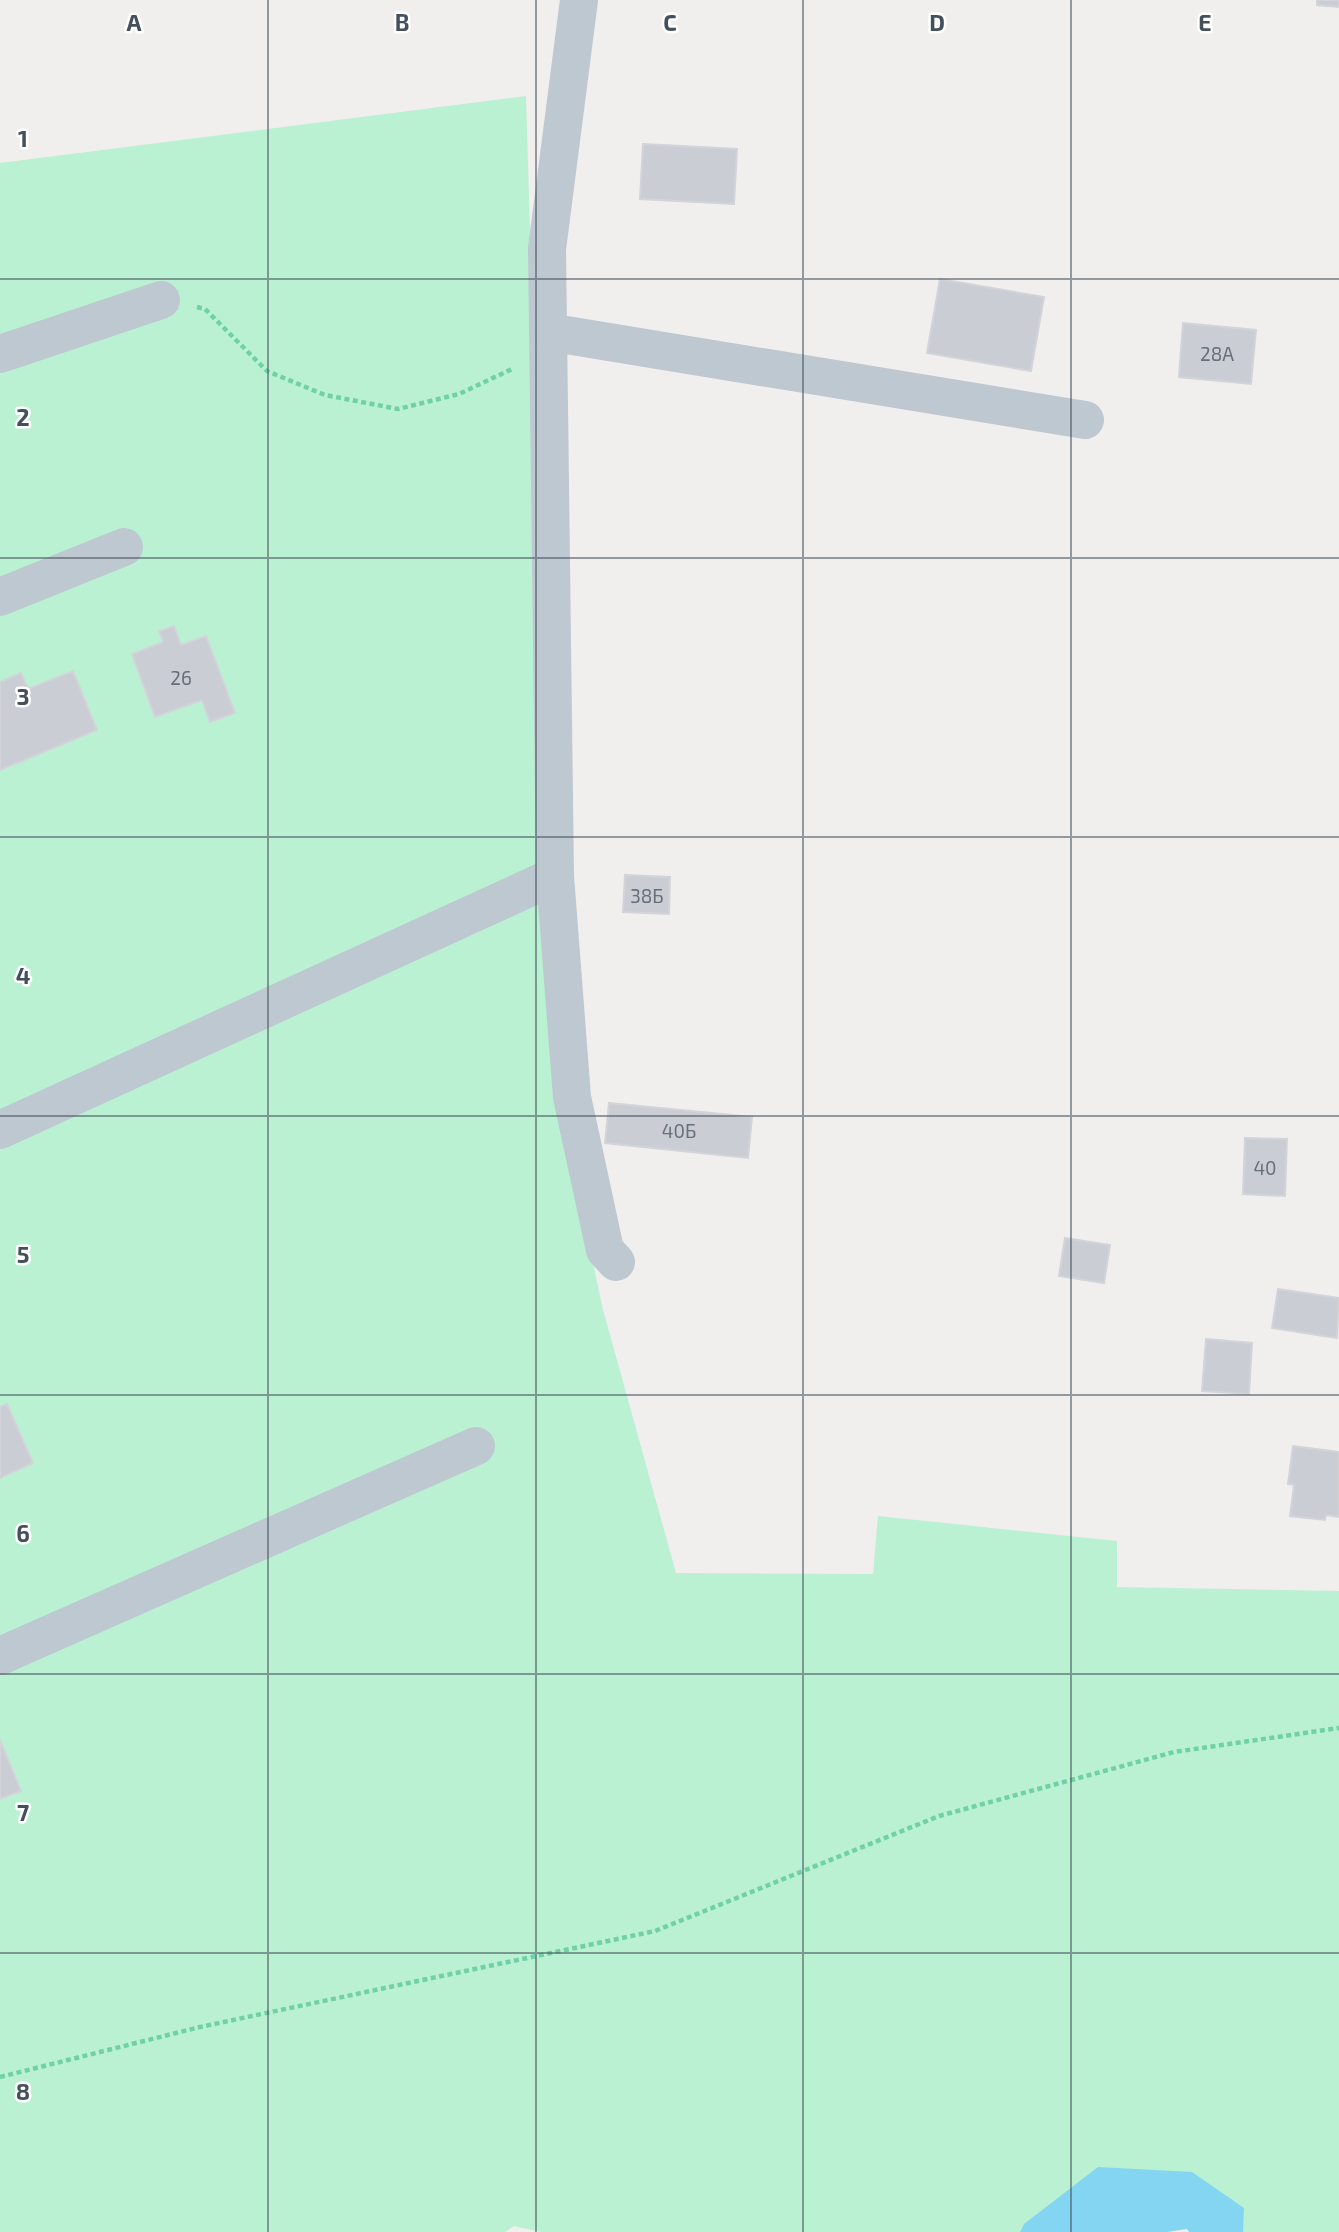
<svg xmlns="http://www.w3.org/2000/svg" width="1339" height="2232" font-family="'Exo 2',sans-serif">
	<style>
		.green { fill: #baf1d2 }
		.water { fill: #84d5f1 }
		.building { fill: #cacdd3; stroke: #d2d4da; stroke-width: 2 }
		.lines { fill: none; stroke-linecap: round; stroke-linejoin: round }
		.path { stroke: #70d1a6; stroke-width: 4.5; stroke-dasharray: 5 3.5; stroke-linecap: butt }
		.minor { stroke: #bec8d1; stroke-width: 38 }
		.grid { fill: none; stroke: #45505d; stroke-width: 2; stroke-opacity: 0.55 }
		.labels { text-anchor: middle; dominant-baseline: central; stroke-width: 5; stroke-linejoin: round; paint-order: stroke }
		.number-label { font-size: 19px; fill: #666f7a }
		.grid-label { font-size: 23px; text-anchor: middle; font-weight: bold; fill: #45505d; stroke: #fff; stroke-width: 5; stroke-linejoin: round; paint-order: stroke }
	</style>
	<rect width="100%" height="100%" fill="#f1eeee"/>
	<polygon class="green" points="526,96 555,1077 602,1306 676,1573 873,1574 878,1516 1117,1541 1117,1587 1339,1591 1339,2232 1243,2232 1243,2208 1024,2224 1020,2232 541,2232 514,2226 505,2232 0,2232 0,163"/>
	<polygon class="water" points="1098,2167 1192,2172 1244,2208 1243,2232 1189,2232 1187,2229 1167,2232 1020,2232 1024,2224"/>
	<g class="building">
		<polygon points="1317,0 1339,0 1339,7 1317,5"/>
		<polygon points="643,144 737,149 734,204 640,199"/>
		<polygon points="940,279 1044,297 1031,371 927,353"/>
		<polygon points="1183,323 1256,330 1251,384 1179,377"/>
		<polygon points="174,626 181,645 206,636 235,713 210,722 202,700 155,717 132,654 163,642 159,631"/>
		<polygon points="73,671 97,730 0,770 0,682 21,673 28,689"/>
		<polygon points="625,875 670,877 669,914 623,912"/>
		<polygon points="609,1103 752,1117 748,1158 605,1143"/>
		<polygon points="1245,1138 1287,1139 1285,1196 1243,1194"/>
		<polygon points="1065,1238 1110,1245 1104,1283 1059,1276"/>
		<polygon points="1278,1289 1339,1298 1337,1338 1272,1328"/>
		<polygon points="1206,1339 1252,1343 1249,1394 1202,1391"/>
		<polygon points="7,1404 33,1463 0,1478 0,1407"/>
		<polygon points="1293,1446 1339,1452 1339,1517 1326,1515 1325,1520 1290,1516 1294,1485 1288,1484"/>
		<polygon points="0,1740 21,1791 0,1799"/>
	</g>
	<g class="lines">
		<g class="path">
			<polyline points="197,307 205,309 267,371 325,395 398,409 459,394 512,369"/>
			<polyline points="0,2077 200,2027 655,1931 939,1816 1174,1752 1339,1728"/>
		</g>
		<g class="minor">
			<polyline points="579,0 547,249 555,876 572,1097 605,1250 616,1262"/>
			<polyline points="548,332 1085,420"/>
			<polyline points="0,354 161,300"/>
			<polyline points="0,597 124,547"/>
			<polyline points="0,1130 555,876"/>
			<polyline points="0,1656 476,1446"/>
		</g>
	</g>
	<path class="grid" d="M268,0V2232M536,0V2232M803,0V2232M1071,0V2232M0,279H1339M0,558H1339M0,837H1339M0,1116H1339M0,1395H1339M0,1674H1339M0,1953H1339"/>
	<g class="labels">
		<g class="number-label">
			<text x="1217" y="353">28А</text>
			<text x="181" y="677">26</text>
			<text x="647" y="895">38Б</text>
			<text x="679" y="1130">40Б</text>
			<text x="1265" y="1167">40</text>
		</g>
	</g>
	<g class="grid-label">
		<text x="134" y="31">A</text>
		<text x="402" y="31">B</text>
		<text x="670" y="31">C</text>
		<text x="937" y="31">D</text>
		<text x="1205" y="31">E</text>
		<text x="23" y="147">1</text>
		<text x="23" y="426">2</text>
		<text x="23" y="705">3</text>
		<text x="23" y="984">4</text>
		<text x="23" y="1263">5</text>
		<text x="23" y="1542">6</text>
		<text x="23" y="1821">7</text>
		<text x="23" y="2100">8</text>
	</g>
</svg>
